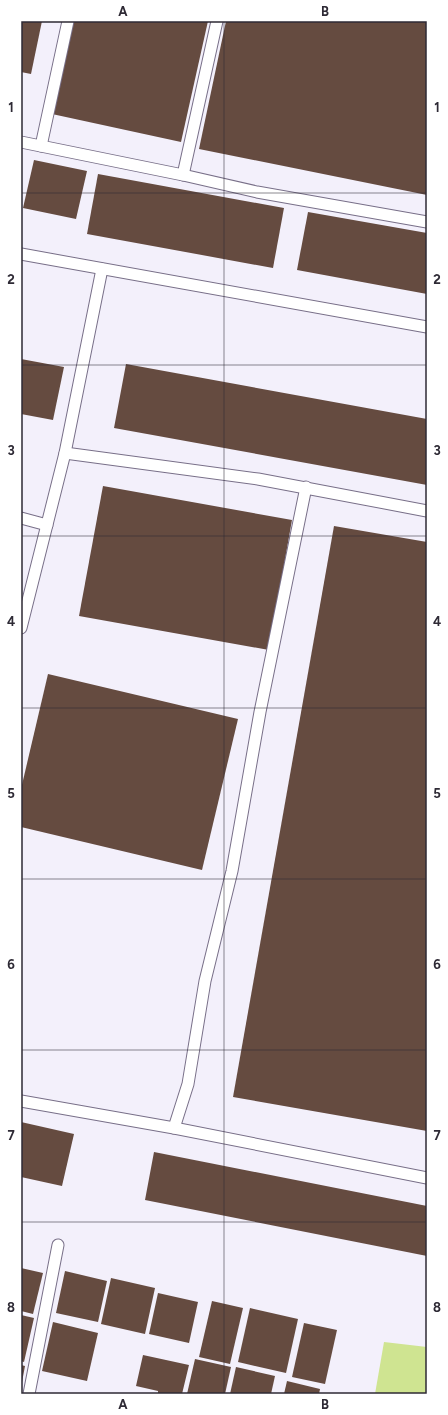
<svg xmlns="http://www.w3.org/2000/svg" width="448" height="1415" font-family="Figtree,sans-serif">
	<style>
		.green { fill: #cfe491 }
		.building { fill: #654b40 }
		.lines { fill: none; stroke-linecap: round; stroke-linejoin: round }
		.service-casing { stroke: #786f88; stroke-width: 13 }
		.service { stroke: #fff; stroke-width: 11 }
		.grid { fill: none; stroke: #2e2a35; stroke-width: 1; stroke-opacity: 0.55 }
		.neatline { fill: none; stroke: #2e2a35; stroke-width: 1.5 }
		.grid-label { font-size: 13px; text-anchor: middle; font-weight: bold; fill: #2e2a35 }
	</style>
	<rect width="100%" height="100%" fill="#f3f0fb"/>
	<polygon class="green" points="384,1342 427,1347 427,1394 375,1394"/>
	<g class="building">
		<polygon points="21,21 42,21 31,74 21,72"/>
		<polygon points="73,21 208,21 181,142 52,114"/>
		<polygon points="226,21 427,21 427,195 199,149"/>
		<polygon points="34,160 87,171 76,219 23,208"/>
		<polygon points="98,174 284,208 273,268 87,234"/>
		<polygon points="308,212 427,233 427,294 297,270"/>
		<polygon points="21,359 64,367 53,420 21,414"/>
		<polygon points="126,364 427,419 427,485 114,428"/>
		<polygon points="103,486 292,520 269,650 79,616"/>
		<polygon points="334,526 427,542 427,1131 233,1097"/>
		<polygon points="48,674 238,719 202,870 21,827 21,789"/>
		<polygon points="21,1122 74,1134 62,1186 21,1177"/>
		<polygon points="154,1152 427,1206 427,1256 145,1200"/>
		<polygon points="21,1268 43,1273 33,1314 21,1311"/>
		<polygon points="65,1271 107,1281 98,1322 56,1313"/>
		<polygon points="111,1278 155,1288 145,1334 101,1324"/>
		<polygon points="158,1293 198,1302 189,1343 149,1334"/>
		<polygon points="212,1301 243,1308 230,1364 199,1357"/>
		<polygon points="250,1308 298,1319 286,1373 238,1362"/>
		<polygon points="21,1315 34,1318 24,1362 21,1361"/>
		<polygon points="53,1322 98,1333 87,1381 42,1371"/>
		<polygon points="304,1323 337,1330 325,1384 292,1377"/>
		<polygon points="143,1355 189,1365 182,1394 158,1394 158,1391 136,1386"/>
		<polygon points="195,1359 231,1367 225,1394 187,1394"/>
		<polygon points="21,1365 25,1366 22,1382 21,1382"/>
		<polygon points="236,1367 275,1376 271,1394 230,1394"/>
		<polygon points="287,1381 320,1389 319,1394 284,1394"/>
	</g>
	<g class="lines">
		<defs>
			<g id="service">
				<polyline points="21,142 183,175 257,192 427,222"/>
				<polyline points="41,146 68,21"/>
				<polyline points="183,175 217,21"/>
				<polyline points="21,254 427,327"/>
				<polyline points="65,453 258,479 427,511"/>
				<polyline points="21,518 47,525"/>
				<polyline points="21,628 65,453 102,269"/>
				<polyline points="21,1101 174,1128 427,1178"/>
				<polyline points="174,1128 188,1084 205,981 232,871 260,712 306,487"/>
				<polyline points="29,1394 58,1245"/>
			</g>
		</defs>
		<use href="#service" class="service-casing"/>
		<use href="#service" class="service"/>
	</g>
	<path class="grid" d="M224,21V1394M21,193H427M21,365H427M21,536H427M21,708H427M21,879H427M21,1050H427M21,1222H427"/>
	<rect width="448" height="1415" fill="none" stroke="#ffffff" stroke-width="44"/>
	<rect x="22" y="22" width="404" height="1371" class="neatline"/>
	<g class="grid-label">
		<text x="123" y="16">A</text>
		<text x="325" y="16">B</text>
		<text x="11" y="112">1</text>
		<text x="437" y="112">1</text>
		<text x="11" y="284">2</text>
		<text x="437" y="284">2</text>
		<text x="11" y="455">3</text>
		<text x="437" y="455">3</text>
		<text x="11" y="626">4</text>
		<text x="437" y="626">4</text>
		<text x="11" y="798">5</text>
		<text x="437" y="798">5</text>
		<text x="11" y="969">6</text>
		<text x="437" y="969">6</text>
		<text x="11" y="1140">7</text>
		<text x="437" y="1140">7</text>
		<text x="11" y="1312">8</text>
		<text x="437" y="1312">8</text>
		<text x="123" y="1409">A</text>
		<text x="325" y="1409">B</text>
	</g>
</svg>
